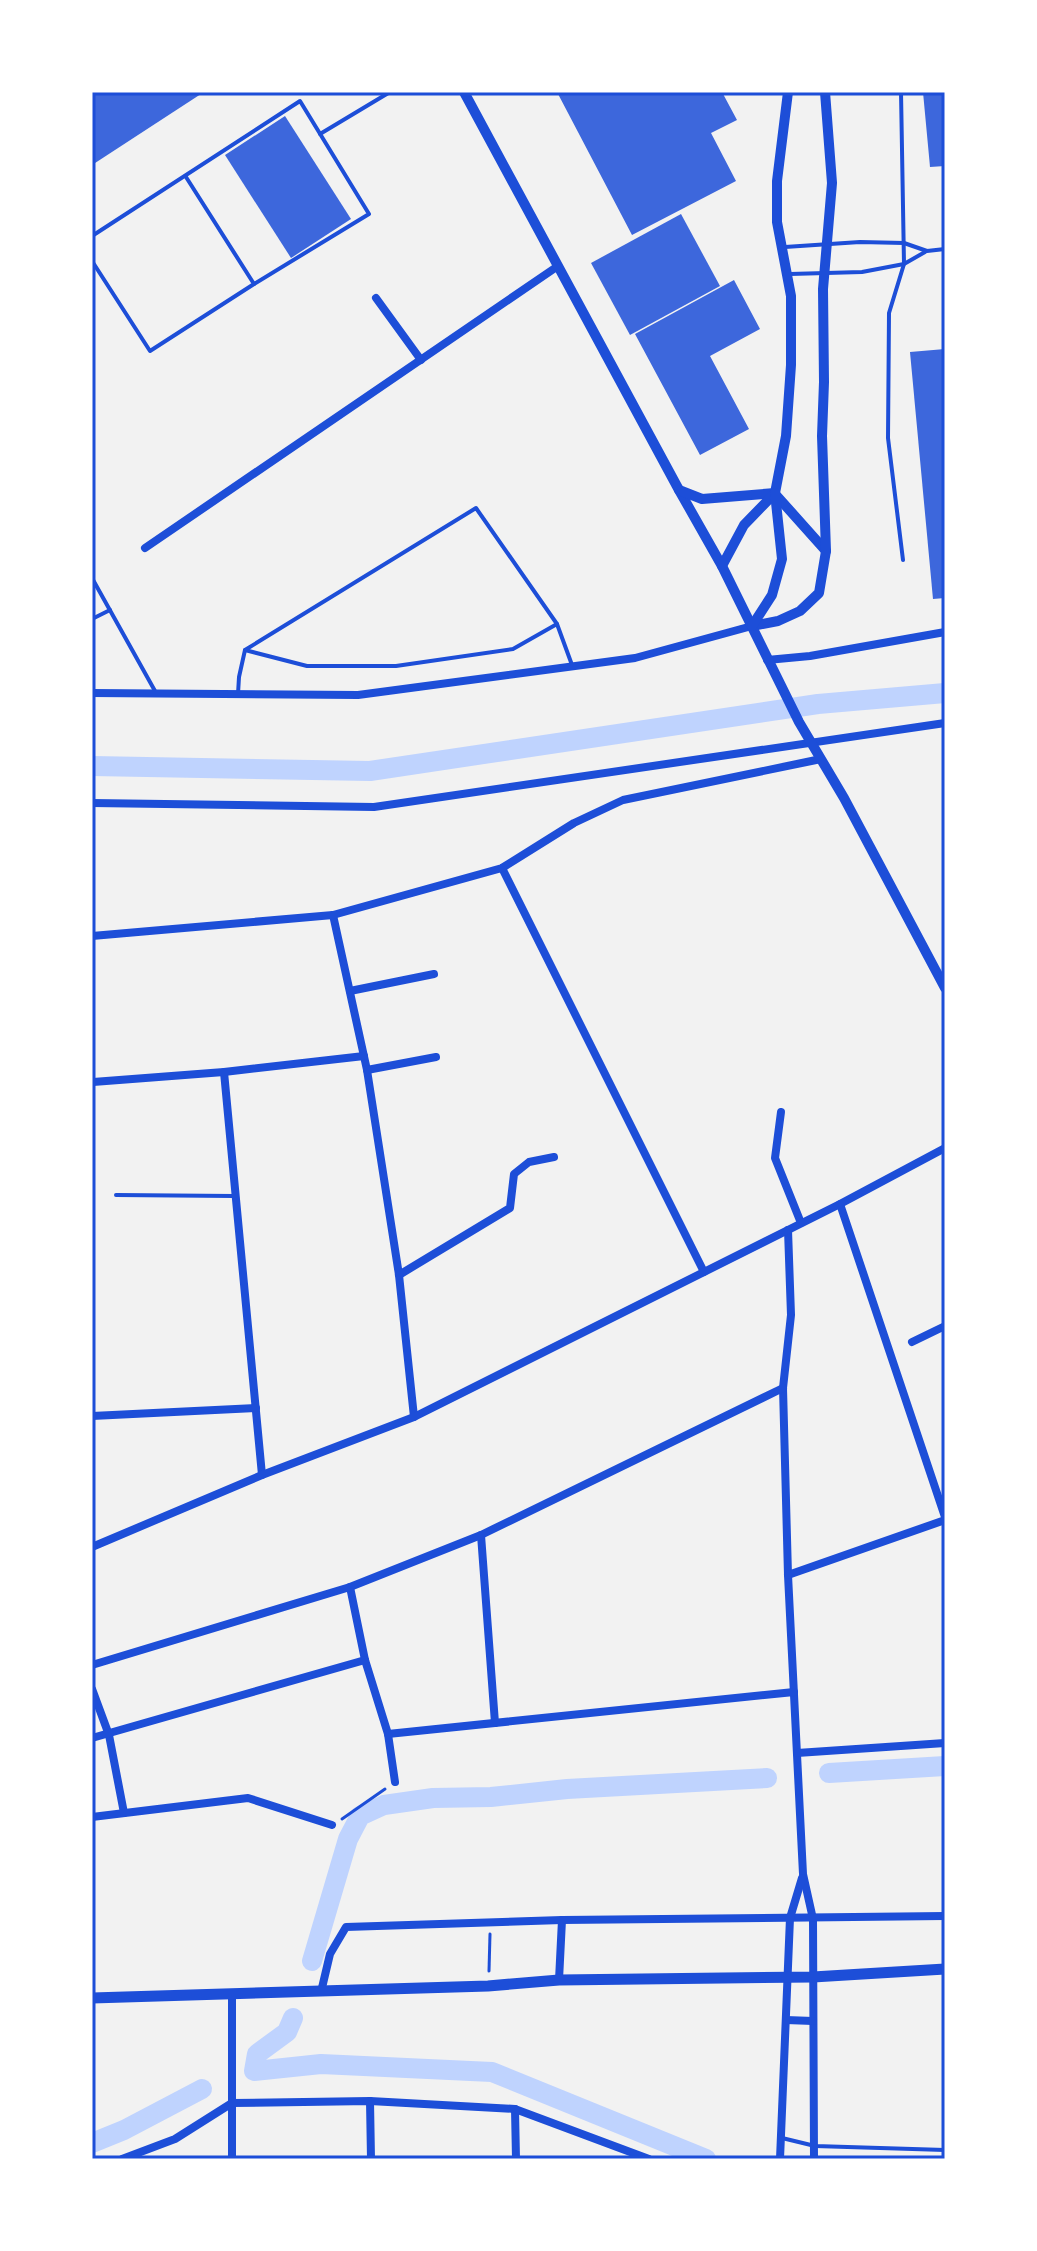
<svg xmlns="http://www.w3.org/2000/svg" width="1037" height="2251" font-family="Montserrat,sans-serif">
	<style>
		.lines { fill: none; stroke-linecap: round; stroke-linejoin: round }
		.canal { stroke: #bfd3fe; stroke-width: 20 }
		.building { fill: #3d67dc }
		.path { stroke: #1d4ed8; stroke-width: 3 }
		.service { stroke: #1d4ed8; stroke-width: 4 }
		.minor { stroke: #1d4ed8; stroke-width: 8 }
		.tertiary { stroke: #1d4ed8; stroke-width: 10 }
		.secondary { stroke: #1d4ed8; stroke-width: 11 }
		.neatline { fill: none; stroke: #1d4ed8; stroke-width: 3 }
	</style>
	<rect width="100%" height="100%" fill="#f2f2f2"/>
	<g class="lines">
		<g class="canal">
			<polyline points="92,766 370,771 818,704 945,693"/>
			<polyline points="829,1773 945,1766"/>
			<polyline points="312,1961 348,1839 360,1816 384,1805 433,1798 491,1797 567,1789 767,1778"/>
			<polyline points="293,2018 287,2032 257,2054 254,2071 321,2064 492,2072 706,2159"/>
			<polyline points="92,2143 124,2130 202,2089"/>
		</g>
	</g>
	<g class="building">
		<polygon points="92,92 204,92 92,165"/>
		<polygon points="557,92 722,92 737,120 711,133 736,181 632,235"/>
		<polygon points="923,92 945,92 945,166 930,167"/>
		<polygon points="285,116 351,219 291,258 225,155"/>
		<polygon points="681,214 720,286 630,335 591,263"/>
		<polygon points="734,280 760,329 710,356 749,429 700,455 635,334"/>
		<polygon points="945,349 945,598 933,599 910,352"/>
	</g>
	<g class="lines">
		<g class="path">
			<polyline points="342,1819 385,1789"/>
			<polyline points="489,1971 490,1934"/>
		</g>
		<g class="service">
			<polyline points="901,92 904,264 889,313 888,438 903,560"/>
			<polyline points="320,134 390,92"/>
			<polyline points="92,236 300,101 369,214 254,284"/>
			<polyline points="785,247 860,242 904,243 927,251 945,249"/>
			<polyline points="92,261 150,351 254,284 186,177"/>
			<polyline points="790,274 862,272 904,264 925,252"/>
			<polyline points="92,578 155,691"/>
			<polyline points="92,619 110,610"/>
			<polyline points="245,650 307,666 396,666 513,649 557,624"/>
			<polyline points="238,694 239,677 245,650 476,508 557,624 572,665"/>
			<polyline points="116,1195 234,1196"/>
			<polyline points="782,2138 815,2146 945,2150"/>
		</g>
		<g class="minor">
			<polyline points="376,298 421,360"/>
			<polyline points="145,548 558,266"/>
			<polyline points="767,660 810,656 945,632"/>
			<polyline points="92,693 358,695 635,658 752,626"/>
			<polyline points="92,803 374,807 945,723"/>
			<polyline points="502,868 704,1272"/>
			<polyline points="333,915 367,1070 399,1275 414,1417"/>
			<polyline points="92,936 333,915 502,868 574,823 623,800 821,759"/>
			<polyline points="350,991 434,974"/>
			<polyline points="367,1070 436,1057"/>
			<polyline points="224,1072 262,1475"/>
			<polyline points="93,1082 224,1072 364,1056"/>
			<polyline points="781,1112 775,1158 801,1223"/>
			<polyline points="840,1204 945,1517"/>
			<polyline points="788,1230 791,1315 783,1388 788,1575 803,1874 813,1919 814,2159"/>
			<polyline points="399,1275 510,1208 514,1174 529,1162 554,1157"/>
			<polyline points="912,1342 945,1326"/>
			<polyline points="92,1416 256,1408"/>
			<polyline points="481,1535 495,1723"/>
			<polyline points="92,1547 262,1475 414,1417 840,1204 945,1148"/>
			<polyline points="788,1575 945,1520"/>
			<polyline points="350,1587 365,1660 388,1734 395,1782"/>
			<polyline points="92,1665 350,1587 481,1535 783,1388"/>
			<polyline points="92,1689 109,1735 124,1813"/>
			<polyline points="388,1734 794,1692"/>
			<polyline points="92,1738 365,1660"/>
			<polyline points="797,1753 945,1743"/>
			<polyline points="92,1817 248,1798 332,1825"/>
			<polyline points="559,1980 562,1920"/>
			<polyline points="321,1992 330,1954 346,1927 562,1920 945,1916"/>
			<polyline points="232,1994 232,2159"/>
			<polyline points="786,2020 813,2021"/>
			<polyline points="370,2101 371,2159"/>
			<polyline points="515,2109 516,2159"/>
			<polyline points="122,2159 175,2139 232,2103 370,2101 515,2109 649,2159"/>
			<polyline points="780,2159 790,1918 802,1878"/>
		</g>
		<g class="tertiary">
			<polyline points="464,92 679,490 722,566 799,722 844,798 945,988"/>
			<polyline points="679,490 702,499 775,493"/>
			<polyline points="776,495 826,551"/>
			<polyline points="722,566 744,525 775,493 786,436 791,365 791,296 777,222 777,181 788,92"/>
			<polyline points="752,626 778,621 800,611 819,593 826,551 822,436 824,382 823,289 832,183 825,92"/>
			<polyline points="752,626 772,595 782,559 775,493"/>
		</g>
		<polyline class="secondary" points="92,1998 488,1986 559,1980 813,1977 945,1969"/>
	</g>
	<rect width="1037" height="2251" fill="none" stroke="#ffffff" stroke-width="188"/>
	<rect x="94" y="94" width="849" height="2063" class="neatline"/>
</svg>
